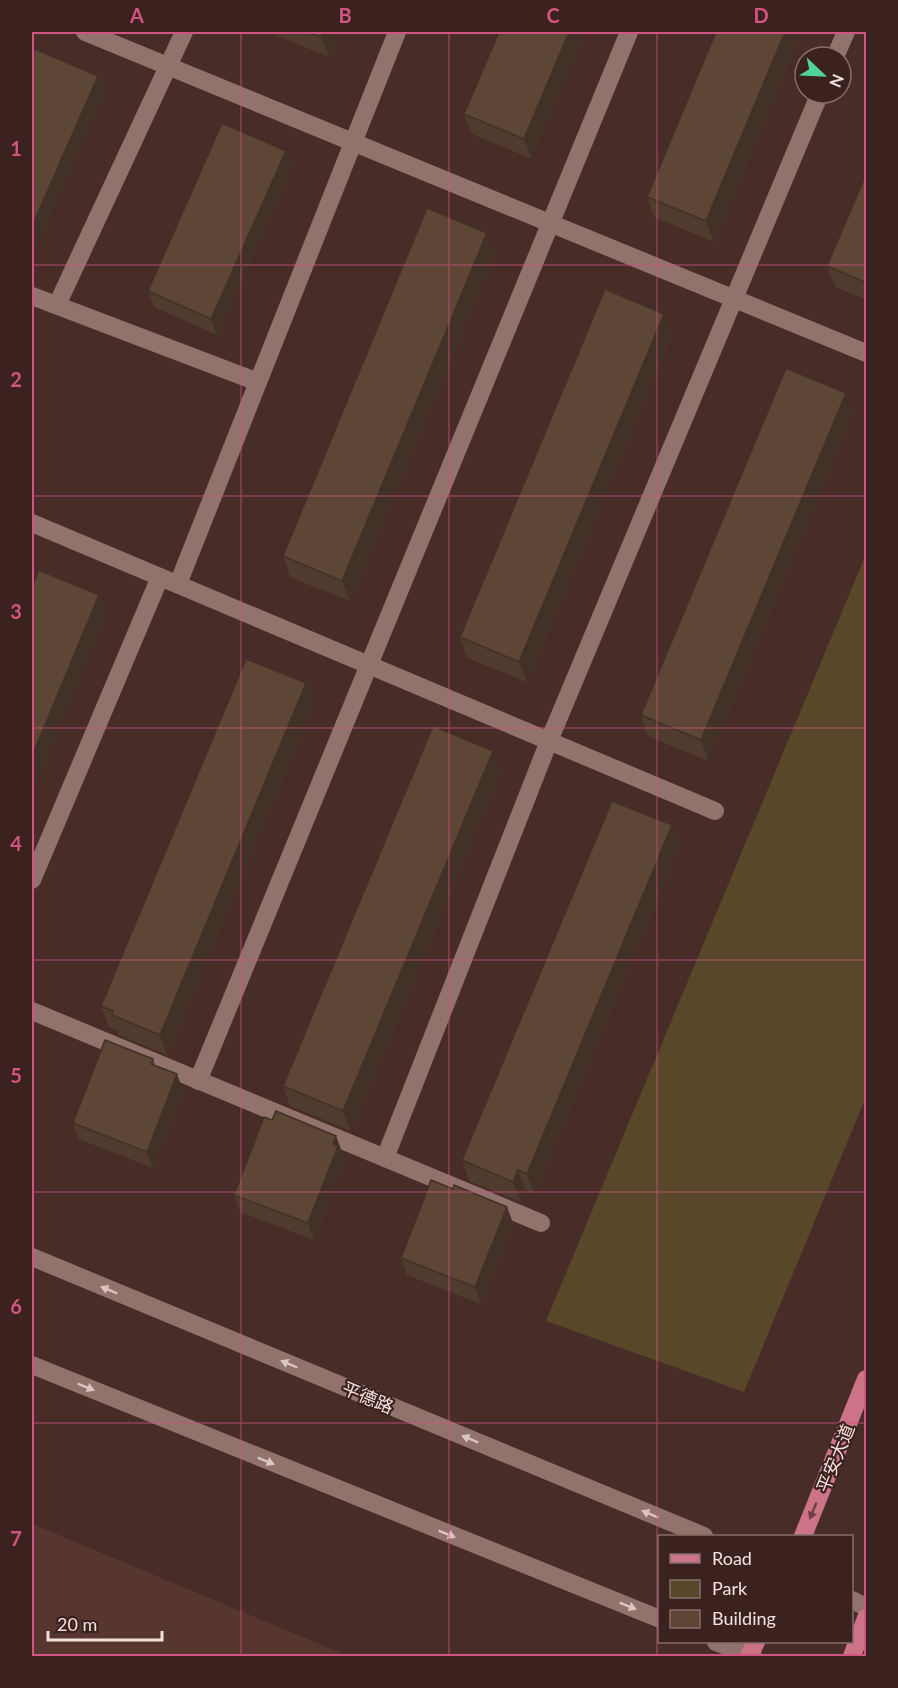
<svg xmlns="http://www.w3.org/2000/svg" width="898" height="1688" font-family="Lato,'Noto Sans SC',sans-serif">
	<style>
		.built { fill: #573630 }
		.green { fill: #584728 }
		.lines { fill: none; stroke-linecap: round; stroke-linejoin: round }
		.lane { stroke: #92726d; stroke-width: 18 }
		.secondary { stroke: #92726d; stroke-width: 18 }
		.primary { stroke: #cd7388; stroke-width: 18 }
		.wall { fill: #503c2e }
		.shaded-wall { fill: #413126 }
		.building { fill: #5d4636; stroke: #413126; stroke-width: 1.5 }
		.oneway { fill: #dbc5c2 }
		.oneway2 { fill: #6f3e43 }
		.grid { fill: none; stroke: #d15482; stroke-width: 1.5; stroke-opacity: 0.55 }
		.labels { text-anchor: middle; dominant-baseline: central; stroke-width: 4.5; stroke-linejoin: round; paint-order: stroke }
		.street-label { font-size: 18px; fill: #f3e1de; stroke: #3c221e }
		.neatline { fill: none; stroke: #d15482; stroke-width: 2 }
		.grid-label { font-size: 20px; text-anchor: middle; font-weight: bold; fill: #d15482 }
	</style>
	<rect width="100%" height="100%" fill="#472c27"/>
	<polygon class="built" points="32,1524 348,1656 32,1656"/>
	<polygon class="green" points="866,554 866,1097 744,1392 546,1321"/>
	<g class="lines">
		<g class="lane">
			<polyline points="85,32 866,353"/>
			<polyline points="835,57 846,32"/>
			<polyline points="32,296 258,382"/>
			<polyline points="57,305 184,32"/>
			<polyline points="32,523 715,811"/>
			<polyline points="178,584 397,32"/>
			<polyline points="32,880 160,577"/>
			<polyline points="32,1011 541,1223"/>
			<polyline points="198,1081 629,32"/>
			<polyline points="385,1158 549,741 820,93"/>
		</g>
		<g class="secondary">
			<polyline points="32,1257 704,1536"/>
			<polyline points="32,1365 660,1619"/>
			<polyline points="852,1600 866,1607"/>
			<polyline points="716,1642 753,1656"/>
		</g>
		<g class="primary">
			<polyline points="803,1536 866,1379"/>
			<polyline points="749,1656 756,1642"/>
			<polyline points="852,1656 866,1618"/>
		</g>
	</g>
	<g class="wall">
		<polygon points="268,32 339,32 329,57"/>
		<polygon points="499,32 532,159 472,134 464,114"/>
		<polygon points="716,32 801,32 714,242 654,217 647,197"/>
		<polygon points="286,151 292,167 217,335 154,307 148,291"/>
		<polygon points="867,172 867,300 835,287 827,266"/>
		<polygon points="494,254 350,601 290,577 283,556"/>
		<polygon points="671,335 527,682 467,658 460,637"/>
		<polygon points="853,413 708,761 648,736 641,715"/>
		<polygon points="306,683 314,703 167,1055 119,1035 117,1030 109,1027 101,1006"/>
		<polygon points="493,751 500,772 351,1131 290,1106 283,1086"/>
		<polygon points="679,846 534,1194 525,1190 521,1202 469,1181 462,1160"/>
		<polygon points="153,1059 155,1065 183,1090 153,1168 79,1139 73,1123"/>
		<polygon points="342,1152 341,1154 344,1162 314,1240 240,1212 234,1195"/>
		<polygon points="513,1223 481,1304 407,1275 401,1258"/>
	</g>
	<g class="shaded-wall">
		<polygon points="323,32 339,32 329,57 321,37"/>
		<polygon points="569,32 585,32 532,159 524,139"/>
		<polygon points="785,32 801,32 714,242 706,221"/>
		<polygon points="98,76 104,93 32,256 32,226"/>
		<polygon points="286,151 292,167 217,335 211,319"/>
		<polygon points="487,233 494,254 350,601 342,581"/>
		<polygon points="664,314 671,335 527,682 519,662"/>
		<polygon points="846,393 853,413 708,761 701,740"/>
		<polygon points="99,595 106,614 32,793 32,756"/>
		<polygon points="306,683 314,703 167,1055 160,1035"/>
		<polygon points="493,751 500,772 351,1131 343,1111"/>
		<polygon points="672,825 679,846 534,1194 527,1174"/>
		<polygon points="177,1074 183,1090 153,1168 147,1152"/>
		<polygon points="336,1136 342,1152 341,1154 344,1162 314,1240 308,1223 333,1144"/>
		<polygon points="518,1170 525,1190 521,1202 513,1182"/>
		<polygon points="507,1207 513,1223 481,1304 475,1287"/>
	</g>
	<g class="building">
		<polygon points="308,32 323,32 321,37"/>
		<polygon points="499,32 569,32 524,139 464,114"/>
		<polygon points="716,32 785,32 706,221 647,197"/>
		<polygon points="35,49 98,76 32,226 32,56"/>
		<polygon points="222,123 286,151 211,319 148,291"/>
		<polygon points="867,172 867,283 827,266"/>
		<polygon points="427,208 487,233 342,581 283,556"/>
		<polygon points="605,289 664,314 519,662 460,637"/>
		<polygon points="786,368 846,393 701,740 641,715"/>
		<polygon points="39,570 99,595 32,756 32,588"/>
		<polygon points="246,659 306,683 160,1035 112,1015 113,1011 101,1006"/>
		<polygon points="433,726 493,751 343,1111 283,1086"/>
		<polygon points="612,801 672,825 527,1174 518,1170 513,1182 462,1160"/>
		<polygon points="105,1040 153,1059 151,1064 177,1074 147,1152 73,1123"/>
		<polygon points="276,1111 336,1136 333,1144 338,1146 308,1223 234,1195 264,1117 272,1120"/>
		<polygon points="431,1180 453,1189 454,1185 507,1207 475,1287 401,1258"/>
	</g>
	<defs><path id="oneway-solid" d="M-6-.8H1V-3.2L6.5 0L1 3.2V.8H-6Z" transform="scale(1.5)"/></defs>
	<g class="oneway">
		<use href="#oneway-solid" transform="translate(109 1290) rotate(-157)"/>
		<use href="#oneway-solid" transform="translate(289 1364) rotate(-157)"/>
		<use href="#oneway-solid" transform="translate(86 1387) rotate(22)"/>
		<use href="#oneway-solid" transform="translate(470 1439) rotate(-157)"/>
		<use href="#oneway-solid" transform="translate(266 1461) rotate(22)"/>
		<use href="#oneway-solid" transform="translate(650 1514) rotate(-157)"/>
		<use href="#oneway-solid" transform="translate(447 1534) rotate(22)"/>
		<use href="#oneway-solid" transform="translate(628 1606) rotate(22)"/>
	</g>
	<use class="oneway2" href="#oneway-solid" transform="translate(813 1511) rotate(112)"/>
	<path class="grid" d="M241,32V1656M449,32V1656M657,32V1656M32,265H866M32,496H866M32,728H866M32,960H866M32,1192H866M32,1423H866"/>
	<g class="labels">
		<g class="street-label">
			<text transform="translate(368 1397) rotate(23)">平德路</text>
			<text transform="translate(835 1458) rotate(-68)">平安大道</text>
		</g>
	</g>
	<rect width="898" height="1688" fill="none" stroke="#3c221e" stroke-width="66"/>
	<rect x="658" y="1535" width="195" height="108" fill="#3c221e" stroke="#856e6b" stroke-width="1.5"/>
	<rect x="670" y="1554" width="30" height="9" fill="#cd7388" stroke="#856e6b" stroke-width="1.5"/>
	<text x="712" y="1565" font-size="18" fill="#f3e1de">Road</text>
	<rect x="670" y="1580" width="30" height="18" fill="#584728" stroke="#856e6b" stroke-width="1.5"/>
	<text x="712" y="1595" font-size="18" fill="#f3e1de">Park</text>
	<rect x="670" y="1610" width="30" height="18" fill="#5d4636" stroke="#856e6b" stroke-width="1.5"/>
	<text x="712" y="1625" font-size="18" fill="#f3e1de">Building</text>
	<g transform="translate(823 75) rotate(113)"><circle r="28" fill="#3c221e" stroke="#856e6b" stroke-width="1.5"/>
	<path d="M0-4.5L10 22L0 15L-10 22Z" fill="#51d397"/>
	<text y="-9" font-size="16" font-weight="bold" text-anchor="middle" fill="#f3e1de">N</text>
	</g>
	<path d="M48 1631v9h114v-9" fill="none" stroke="#f3e1de" stroke-width="3"/>
	<text x="57" y="1631" font-size="18" fill="#f3e1de" stroke="#3c221e" stroke-width="4.5" paint-order="stroke">20 m</text>
	<rect x="33" y="33" width="832" height="1622" class="neatline"/>
	<g class="grid-label">
		<text x="137" y="23">A</text>
		<text x="345" y="23">B</text>
		<text x="553" y="23">C</text>
		<text x="761" y="23">D</text>
		<text x="16" y="156">1</text>
		<text x="16" y="387">2</text>
		<text x="16" y="619">3</text>
		<text x="16" y="851">4</text>
		<text x="16" y="1083">5</text>
		<text x="16" y="1314">6</text>
		<text x="16" y="1546">7</text>
	</g>
</svg>
